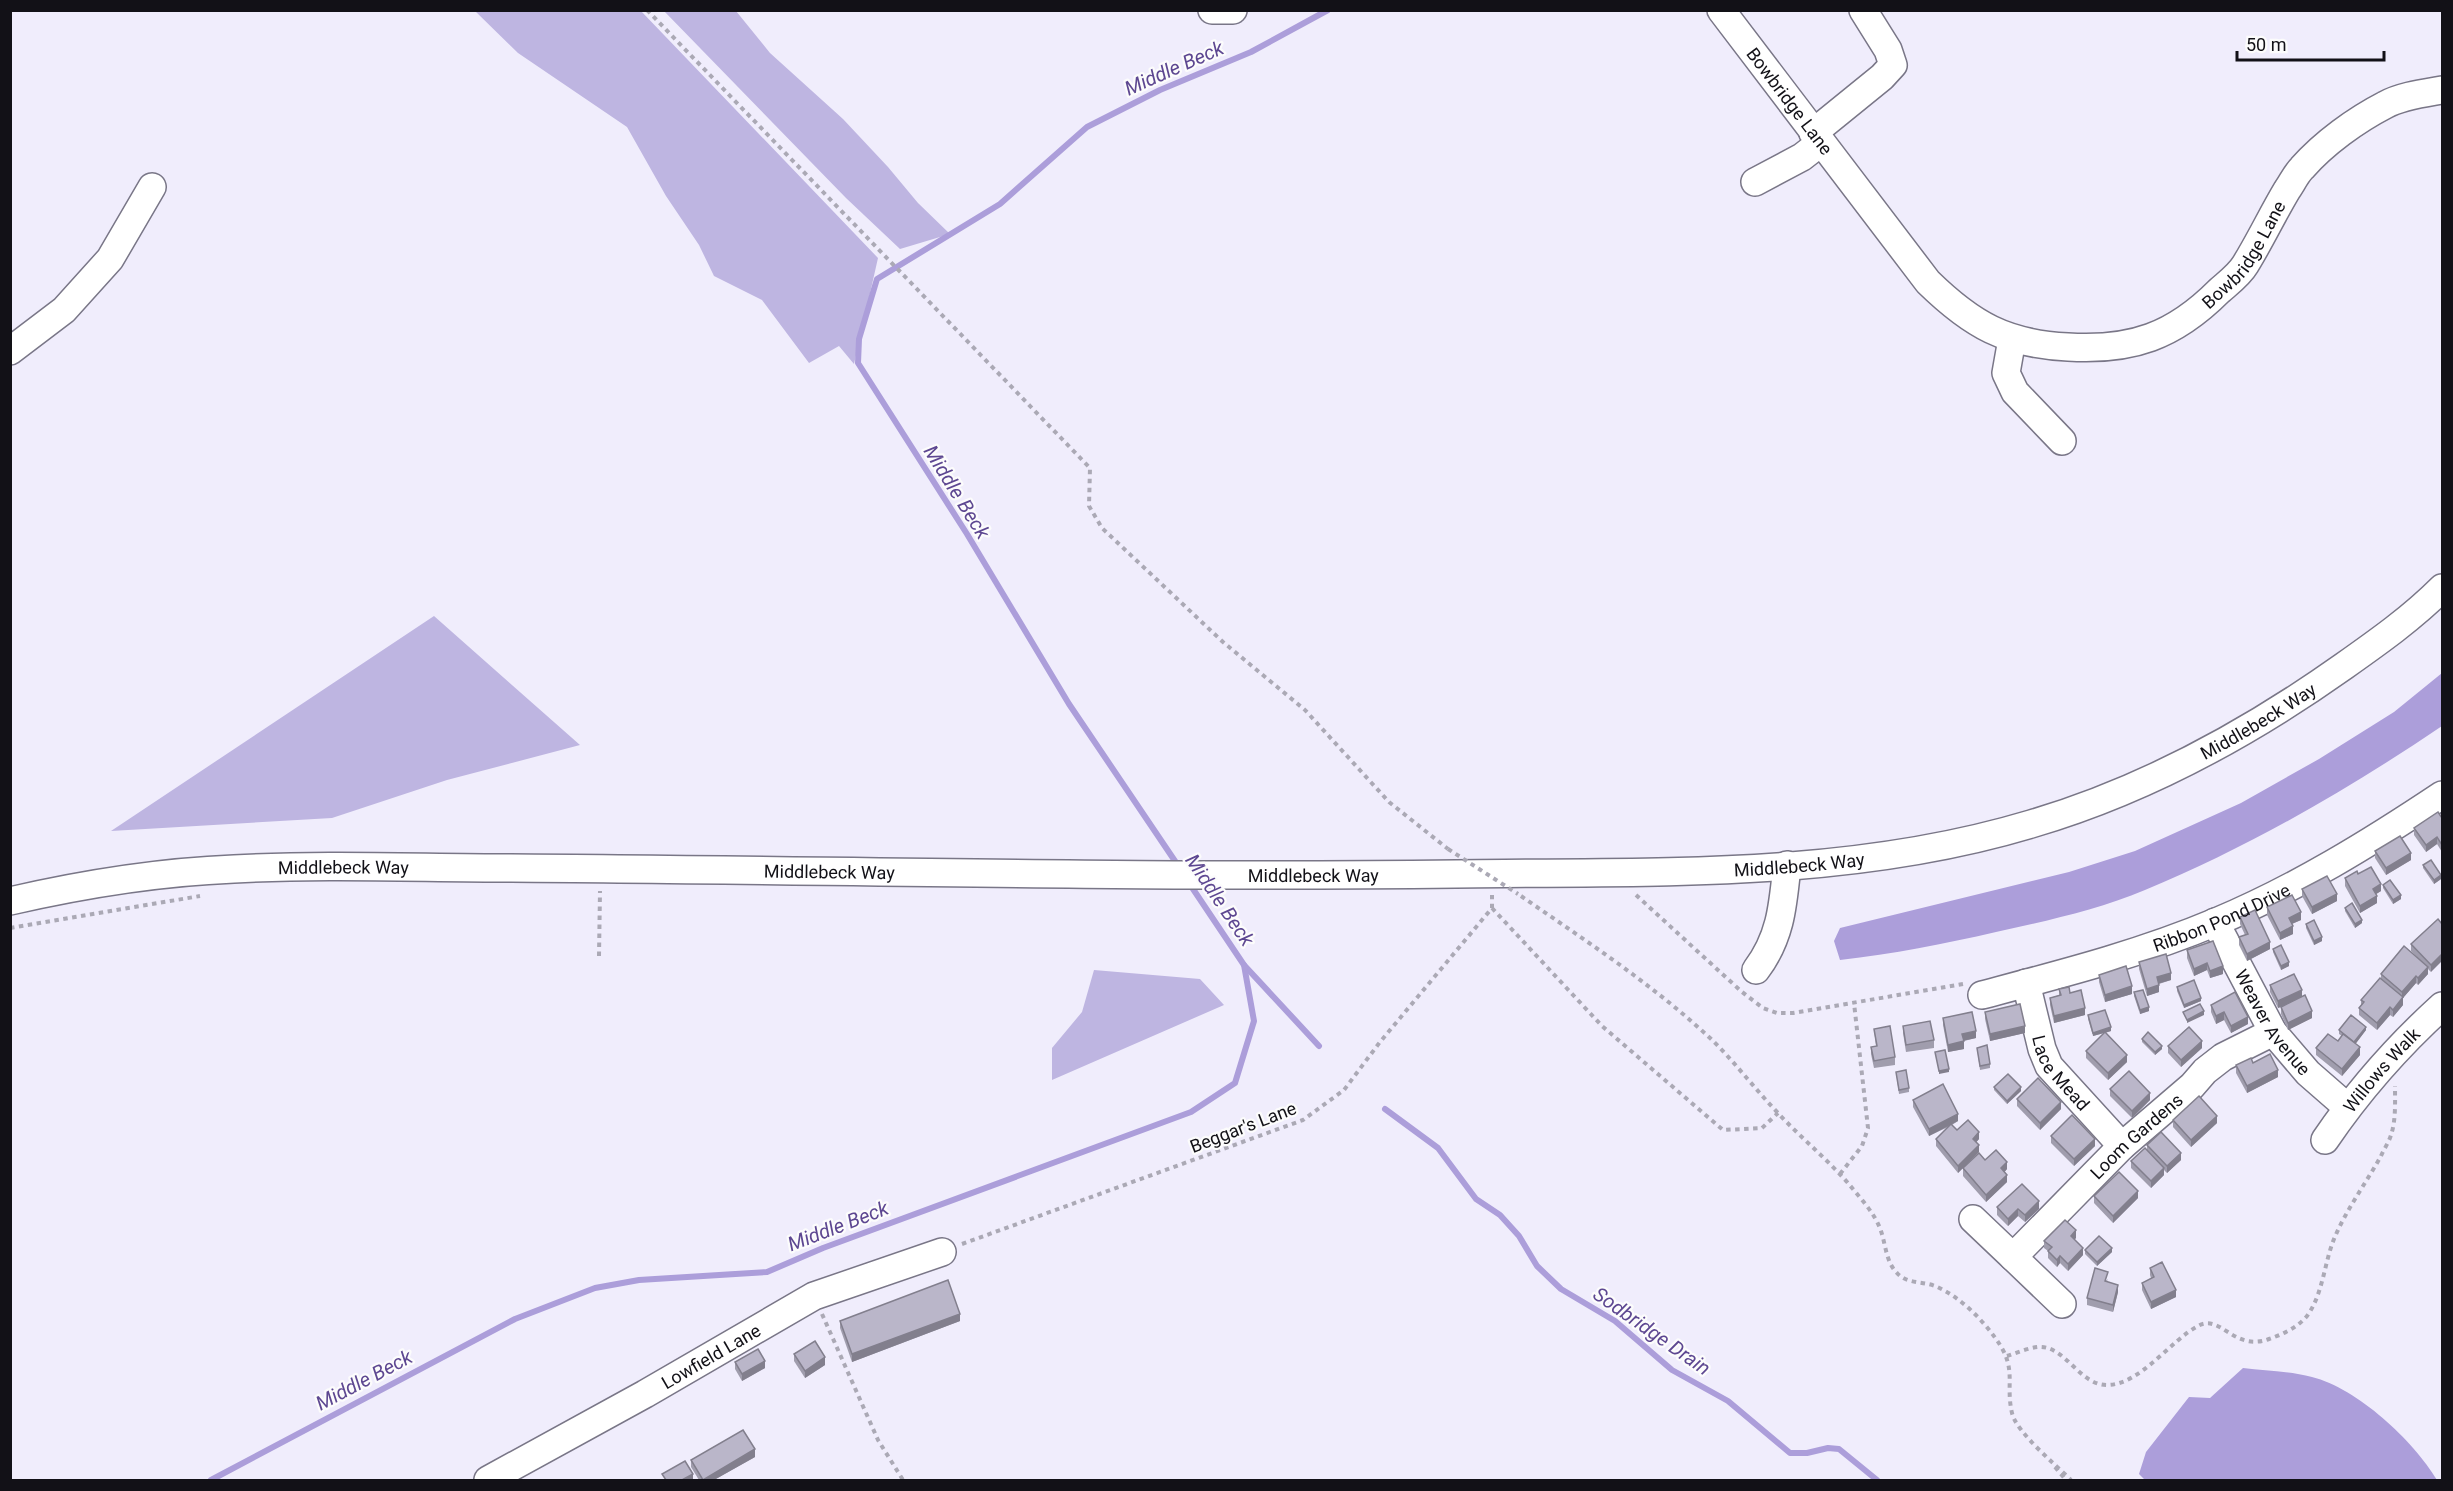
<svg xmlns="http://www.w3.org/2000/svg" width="2453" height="1491" font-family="Roboto,sans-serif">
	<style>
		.green { fill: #beb5e1 }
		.water { fill: #ac9eda }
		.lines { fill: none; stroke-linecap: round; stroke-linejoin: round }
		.stream { stroke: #ac9eda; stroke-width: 6 }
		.minor-casing { stroke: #797687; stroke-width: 30 }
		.path { stroke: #aba9b5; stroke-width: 4; stroke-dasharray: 4.5 4.5; stroke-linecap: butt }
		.minor { stroke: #fff; stroke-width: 27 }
		.path-bridge { stroke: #aba9b5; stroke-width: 4; stroke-dasharray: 4.5 4.5; stroke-linecap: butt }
		.wall { fill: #a09dad }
		.shaded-wall { fill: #827f8d }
		.building { fill: #bab6c9; stroke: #827f8d; stroke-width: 1.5 }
		.labels { text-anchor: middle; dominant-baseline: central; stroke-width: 4.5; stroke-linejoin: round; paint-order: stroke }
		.street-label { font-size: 18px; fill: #121117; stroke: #fcfcfc }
		.water-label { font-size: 20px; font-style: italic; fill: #5d4791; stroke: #fcfcfc }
	</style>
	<rect width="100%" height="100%" fill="#f0edfc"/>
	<g class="green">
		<polygon points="475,11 641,11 878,258 854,364 839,346 809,363 762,300 714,276 699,245 666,196 627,127 518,53"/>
		<polygon points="664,11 736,11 770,53 843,119 888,167 918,203 950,234 900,249 846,198"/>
		<polygon points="434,616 580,745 447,780 332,818 111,831"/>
		<polygon points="1094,970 1200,979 1224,1005 1052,1080 1052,1048 1082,1012"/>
	</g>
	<g class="water">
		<path d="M2442,673V726C2349,789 2249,847 2145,890C2097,910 2046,921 1996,932C1944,944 1893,954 1840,960L1834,941L1840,928L2069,872L2135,851L2241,803L2319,759L2394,712Z"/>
		<path d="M2243,1368C2266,1371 2290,1371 2312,1377C2357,1388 2414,1441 2437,1480H2145L2139,1474L2146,1452L2189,1397L2210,1398Z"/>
	</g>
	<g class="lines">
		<g class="stream">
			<polyline points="1179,867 1069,704 967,534 858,363 859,339 877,279 1000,204 1087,127 1160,90 1251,52 1328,10"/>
			<polyline points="1244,965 1319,1046"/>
			<polyline points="1385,1109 1438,1148 1476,1199 1500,1215 1519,1236 1537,1266 1561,1289 1615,1321 1672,1370 1728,1401 1790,1453 1807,1453 1828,1448 1839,1449 1877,1480"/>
			<polyline points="211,1480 515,1319 595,1288 639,1280 767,1272 823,1248 1191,1112 1235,1083 1254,1021 1244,965 1189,883"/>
		</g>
		<defs>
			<g id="minor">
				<polyline points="1212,10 1233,10"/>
				<path id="s1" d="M1721,10L1928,282C1972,325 2006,344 2068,347C2132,351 2174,336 2219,291C2228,283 2239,275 2245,265C2260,241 2272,215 2287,190C2292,183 2296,174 2302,168C2324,143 2356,120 2385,105C2401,96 2425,93 2442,90"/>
				<polyline points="1813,133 1882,77 1893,65 1888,50 1863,10"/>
				<polyline points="1755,182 1802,157 1820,143"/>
				<polyline points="2012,339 2006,373 2015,392 2062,441"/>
				<polyline points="10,351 64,310 110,259 152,187"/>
				<path id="s2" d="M10,901C84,884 159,872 234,869C326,864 419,868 511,868C826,870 1141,878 1456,874C1648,871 1845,880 2031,824C2144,791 2248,734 2344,666C2378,642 2412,618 2442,588"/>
				<path id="s3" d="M2215,922L2273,1032L2308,1073L2347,1107"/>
				<path d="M1756,970C1781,937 1783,905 1787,865"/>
				<path id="s4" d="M2026,983L2042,1049L2049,1066L2122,1146"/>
				<path id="s5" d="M1982,995C2061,974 2140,954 2216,922C2297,888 2370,843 2442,795"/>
				<path id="s6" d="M2325,1140C2359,1090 2398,1046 2442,1006"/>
				<path id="s7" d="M1973,1219L2013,1257L2122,1146L2192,1086L2205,1071L2223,1057L2273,1032"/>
				<polyline points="2013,1257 2062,1304"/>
				<path id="s8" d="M488,1480L645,1394L814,1296L942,1252"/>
			</g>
		</defs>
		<use href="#minor" class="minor-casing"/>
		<g class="path">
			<polyline points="647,10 1090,468 1089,506 1102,528 1223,642 1305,710 1389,802 1448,849"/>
			<polyline points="1636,895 1742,992 1763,1008 1777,1013 1793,1013 1963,984"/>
			<path d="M1521,896C1586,941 1652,984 1710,1038C1734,1061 1754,1088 1777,1112C1800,1137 1826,1158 1848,1183C1860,1198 1875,1213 1881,1231C1886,1246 1886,1262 1897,1273C1907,1284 1922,1281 1935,1286C1959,1296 1981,1318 1996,1339C2018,1369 2005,1383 2012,1413C2016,1432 2056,1465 2071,1480"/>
			<polyline points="1492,908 1602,1026 1723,1130 1762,1128 1778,1113"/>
			<polyline points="10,928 200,896"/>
			<polyline points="599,956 600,891"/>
			<polyline points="1840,1174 1862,1146 1868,1128 1854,1003"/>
			<polyline points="962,1244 1303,1120 1344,1090 1380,1042 1492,908 1492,895"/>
			<polyline points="822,1314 878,1440 903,1480"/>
			<path d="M2007,1356C2016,1353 2028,1348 2038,1347C2066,1345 2079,1386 2108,1385C2141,1384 2171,1340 2198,1326C2221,1313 2233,1352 2269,1339C2283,1334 2297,1328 2307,1316C2323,1294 2324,1264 2334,1239C2346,1210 2366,1183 2381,1156C2384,1149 2389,1142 2391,1135C2396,1120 2395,1102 2395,1086"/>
			<polyline points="2055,1467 2066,1480"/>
		</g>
		<use href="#minor" class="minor"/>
		<polyline class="path-bridge" points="1448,849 1518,894"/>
	</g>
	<g class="wall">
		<polygon points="2442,818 2442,852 2437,844 2426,852 2414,835 2414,828"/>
		<polygon points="2375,851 2411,860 2386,875 2375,858"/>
		<polygon points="2423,865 2441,879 2434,884 2423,868"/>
		<polygon points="2358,874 2381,891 2376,894 2377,903 2360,913 2345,886 2345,878"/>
		<polygon points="2383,885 2401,899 2393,904 2383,888"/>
		<polygon points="2302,889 2337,901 2312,914 2302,896"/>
		<polygon points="2267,907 2301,920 2292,924 2293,934 2280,940 2267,915"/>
		<polygon points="2345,908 2362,923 2355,928 2345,911"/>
		<polygon points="2240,917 2270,949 2247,961 2239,945 2239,937 2245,935 2240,924"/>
		<polygon points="2438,919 2431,972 2428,969 2428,974 2418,985 2416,983 2403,998 2403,1005 2393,1017 2390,1015 2377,1030 2359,1015 2359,1008 2361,1005 2361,1000 2381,978 2381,974 2417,957 2411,951 2411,944"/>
		<polygon points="2306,924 2322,941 2314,945 2306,928"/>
		<polygon points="2273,949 2289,966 2281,970 2273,952"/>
		<polygon points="2187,950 2223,974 2210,978 2207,970 2194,976 2187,958"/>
		<polygon points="2139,962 2171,980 2159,984 2159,992 2147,996 2139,969"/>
		<polygon points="2099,975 2132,994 2105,1002 2099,982"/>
		<polygon points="2270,985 2302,997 2312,1018 2288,1030 2281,1014 2281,1007 2278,1008 2270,992"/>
		<polygon points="2177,987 2201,1001 2184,1008 2177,991"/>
		<polygon points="2059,989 2070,993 2085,1015 2054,1023 2050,1005 2050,998 2059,995"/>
		<polygon points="2134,992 2149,1011 2140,1014 2134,996"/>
		<polygon points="2211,1005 2248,1024 2231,1033 2224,1020 2216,1024 2211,1012"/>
		<polygon points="1985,1012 2025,1033 1990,1041 1985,1019"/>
		<polygon points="2088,1015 2111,1031 2105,1033 2127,1062 2108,1080 2086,1058 2086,1051 2104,1033 2093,1036 2088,1019"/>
		<polygon points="1943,1018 1976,1038 1964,1041 1964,1049 1948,1052 1943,1025"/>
		<polygon points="1903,1026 1934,1040 1934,1048 1906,1052 1903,1033"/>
		<polygon points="1874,1029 1895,1057 1895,1065 1874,1068 1871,1054 1871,1047 1876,1046"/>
		<polygon points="2339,1030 2366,1030 2355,1044 2360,1055 2342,1076 2316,1055 2316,1048 2338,1041 2342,1036 2339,1034"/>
		<polygon points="2142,1039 2162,1049 2155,1055 2142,1042"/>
		<polygon points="2168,1046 2202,1048 2181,1067 2168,1053"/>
		<polygon points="1977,1048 1990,1064 1990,1068 1980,1070"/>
		<polygon points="2236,1065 2278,1077 2247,1093 2236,1073"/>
		<polygon points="1896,1072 1909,1088 1909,1092 1899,1094"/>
		<polygon points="1994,1087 2021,1091 2007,1104 1994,1090"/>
		<polygon points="2110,1089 2150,1100 2132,1118 2110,1096"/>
		<polygon points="2017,1099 2061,1109 2040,1130 2017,1106"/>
		<polygon points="1913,1100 1958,1121 1952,1125 1957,1130 1979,1139 1976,1142 1979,1152 1958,1173 1936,1146 1936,1139 1948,1127 1929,1136 1913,1107"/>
		<polygon points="2173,1120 2217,1123 2191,1147 2173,1127"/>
		<polygon points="2051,1136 2095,1146 2074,1166 2051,1143"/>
		<polygon points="2147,1145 2181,1160 2167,1173 2164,1170 2164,1175 2151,1188 2131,1168 2131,1161 2147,1150"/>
		<polygon points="1985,1160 2007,1169 2004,1172 2007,1182 1986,1202 1963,1176 1963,1168"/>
		<polygon points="2094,1196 2138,1198 2113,1223 2094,1203"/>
		<polygon points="1997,1207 2039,1209 2025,1222 2018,1216 2008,1226 1997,1215"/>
		<polygon points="2076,1238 2074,1240 2083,1255 2068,1271 2060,1263 2057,1267 2048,1258 2048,1251 2044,1248 2044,1241"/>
		<polygon points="2085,1250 2112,1252 2097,1266 2085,1254"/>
		<polygon points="2150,1268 2176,1297 2151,1309 2142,1290 2142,1283 2151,1278 2150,1275"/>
		<polygon points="2108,1279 2107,1281 2118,1292 2113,1312 2087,1305 2087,1298"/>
		<polygon points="840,1321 960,1321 852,1362 840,1328"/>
		<polygon points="794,1354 825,1365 805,1378 794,1361"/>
		<polygon points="735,1362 765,1368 742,1381 735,1369"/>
		<polygon points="755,1457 714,1480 699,1480 691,1467 691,1460"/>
	</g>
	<g class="shaded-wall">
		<polygon points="2437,837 2437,844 2426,852 2426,845"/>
		<polygon points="2411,853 2411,860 2386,875 2386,868"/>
		<polygon points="2441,875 2441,879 2434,884 2434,880"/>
		<polygon points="2381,884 2381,891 2373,896 2373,889"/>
		<polygon points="2337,894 2337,901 2312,914 2312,907"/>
		<polygon points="2401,895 2401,899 2393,904 2393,900"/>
		<polygon points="2377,896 2377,903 2360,913 2360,906"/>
		<polygon points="2301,912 2301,920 2289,925 2289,918"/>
		<polygon points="2362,920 2362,923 2355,928 2355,924"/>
		<polygon points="2293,926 2293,934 2280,940 2280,933"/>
		<polygon points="2322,937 2322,941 2314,945 2314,941"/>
		<polygon points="2270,942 2270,949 2247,961 2247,954"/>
		<polygon points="2442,954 2442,961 2431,972 2431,965"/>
		<polygon points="2289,962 2289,966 2281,970 2281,966"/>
		<polygon points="2207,963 2207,970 2194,976 2194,969"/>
		<polygon points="2223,966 2223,974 2210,978 2210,971"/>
		<polygon points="2428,967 2428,974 2418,985 2418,978"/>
		<polygon points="2171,973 2171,980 2157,984 2157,977"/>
		<polygon points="2416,976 2416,983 2403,998 2403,1005 2393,1017 2393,1010 2402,998 2402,992"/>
		<polygon points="2159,985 2159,992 2147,996 2147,989"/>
		<polygon points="2132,986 2132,994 2105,1002 2105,995"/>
		<polygon points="2302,990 2302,997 2278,1008 2278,1001"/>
		<polygon points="2201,998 2201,1001 2184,1008 2184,1005"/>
		<polygon points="2149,1007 2149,1011 2140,1014 2140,1010"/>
		<polygon points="2390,1007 2390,1015 2377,1030 2377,1023"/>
		<polygon points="2085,1008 2085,1015 2054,1023 2054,1016"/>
		<polygon points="2204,1011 2204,1015 2187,1023 2187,1020"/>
		<polygon points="2312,1011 2312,1018 2288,1030 2288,1023"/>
		<polygon points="2224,1012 2224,1020 2216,1024 2216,1016"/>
		<polygon points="2248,1017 2248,1024 2231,1033 2231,1026"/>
		<polygon points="2025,1026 2025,1033 1990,1041 1990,1034"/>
		<polygon points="2111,1027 2111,1031 2093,1036 2093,1033"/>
		<polygon points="2366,1027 2366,1030 2354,1046 2354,1042"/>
		<polygon points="1976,1031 1976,1038 1962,1041 1962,1034"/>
		<polygon points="1964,1041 1964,1049 1948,1052 1948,1045"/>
		<polygon points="2202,1041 2202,1048 2181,1067 2181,1060"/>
		<polygon points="2162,1046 2162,1049 2155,1055 2155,1052"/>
		<polygon points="2360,1047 2360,1055 2342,1076 2342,1069"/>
		<polygon points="2127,1055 2127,1062 2108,1080 2108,1073"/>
		<polygon points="1949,1069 1949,1072 1939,1074 1939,1071"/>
		<polygon points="2278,1070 2278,1077 2247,1093 2247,1086"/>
		<polygon points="2021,1087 2021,1091 2007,1104 2007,1101"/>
		<polygon points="2150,1093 2150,1100 2132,1118 2132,1111"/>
		<polygon points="2061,1102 2061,1109 2040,1130 2040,1123"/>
		<polygon points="1958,1114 1958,1121 1929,1136 1929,1129"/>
		<polygon points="2217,1116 2217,1123 2191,1147 2191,1140"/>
		<polygon points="1979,1132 1979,1139 1973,1146 1973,1139"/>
		<polygon points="2095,1139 2095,1146 2074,1166 2074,1159"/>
		<polygon points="1979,1145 1979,1152 1958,1173 1958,1166"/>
		<polygon points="2181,1153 2181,1160 2167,1173 2167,1166"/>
		<polygon points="2007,1162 2007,1169 2001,1176 2001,1168"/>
		<polygon points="2164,1168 2164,1175 2151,1188 2151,1181"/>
		<polygon points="2007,1175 2007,1182 1986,1202 1986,1195"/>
		<polygon points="2138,1191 2138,1198 2113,1223 2113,1216"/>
		<polygon points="2039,1201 2039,1209 2025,1222 2025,1215"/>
		<polygon points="2018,1209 2018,1216 2008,1226 2008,1219"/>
		<polygon points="2076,1230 2076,1238 2071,1243 2071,1236"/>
		<polygon points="2083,1248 2083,1255 2068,1271 2068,1264"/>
		<polygon points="2112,1248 2112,1252 2097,1266 2097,1262"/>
		<polygon points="2060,1256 2060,1263 2057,1267 2057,1260"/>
		<polygon points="2118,1285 2118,1292 2113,1312 2113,1305"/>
		<polygon points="2176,1290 2176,1297 2151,1309 2151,1302"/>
		<polygon points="960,1314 960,1321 852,1362 852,1354"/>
		<polygon points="825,1357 825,1365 805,1378 805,1371"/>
		<polygon points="765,1361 765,1368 742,1381 742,1374"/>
		<polygon points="755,1449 755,1457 714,1480 703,1480"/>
		<polygon points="693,1474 693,1480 682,1480"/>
	</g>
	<g class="building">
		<polygon points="2438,812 2442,818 2442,845 2437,837 2426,845 2414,828"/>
		<polygon points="2400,836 2411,853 2386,868 2375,851"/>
		<polygon points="2431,860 2441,875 2434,880 2423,865"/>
		<polygon points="2371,867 2381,884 2373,889 2377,896 2360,906 2345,878 2357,871 2358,874"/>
		<polygon points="2327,876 2337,894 2312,907 2302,889"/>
		<polygon points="2390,880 2401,895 2393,900 2383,885"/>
		<polygon points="2292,895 2301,912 2289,918 2293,926 2280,933 2267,907"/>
		<polygon points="2352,903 2362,920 2355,924 2345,908"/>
		<polygon points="2255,910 2270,942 2247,954 2239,937 2248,934 2240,917"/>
		<polygon points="2438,919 2442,924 2442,954 2431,965 2411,944"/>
		<polygon points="2314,920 2322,937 2314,941 2306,924"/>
		<polygon points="2213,941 2223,966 2210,971 2207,963 2194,969 2187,950"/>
		<polygon points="2281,945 2289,962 2281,966 2273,949"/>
		<polygon points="2404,946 2428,967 2418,978 2416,976 2402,992 2381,974"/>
		<polygon points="2166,954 2171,973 2157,977 2159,985 2147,989 2139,962"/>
		<polygon points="2126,966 2132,986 2105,995 2099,975"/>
		<polygon points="2294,974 2302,990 2278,1001 2270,985"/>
		<polygon points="2380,978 2403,997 2393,1010 2390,1007 2377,1023 2359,1008 2364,1002 2361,1000"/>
		<polygon points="2194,980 2201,998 2184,1005 2177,987"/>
		<polygon points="2069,987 2070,993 2081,990 2085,1008 2054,1016 2050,998 2061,995 2059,989"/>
		<polygon points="2143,990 2149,1007 2140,1010 2134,992"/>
		<polygon points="2235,992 2248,1017 2231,1026 2224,1012 2216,1016 2211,1005"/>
		<polygon points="2305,995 2312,1011 2288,1023 2281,1007"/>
		<polygon points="2020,1004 2025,1026 1990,1034 1985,1012"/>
		<polygon points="2200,1004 2204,1011 2187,1020 2183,1012"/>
		<polygon points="2105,1010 2111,1027 2093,1033 2088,1015"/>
		<polygon points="1972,1012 1976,1031 1962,1034 1964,1041 1948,1045 1943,1018"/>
		<polygon points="2351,1015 2366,1027 2354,1042 2339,1030"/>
		<polygon points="1930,1021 1934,1040 1906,1045 1903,1026"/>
		<polygon points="1890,1026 1895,1057 1874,1061 1871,1047 1877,1046 1874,1029"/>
		<polygon points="2189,1027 2202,1041 2181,1060 2168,1046"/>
		<polygon points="2105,1032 2127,1055 2108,1073 2086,1051"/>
		<polygon points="2148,1032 2162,1046 2155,1052 2142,1039"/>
		<polygon points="2328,1034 2338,1041 2343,1034 2360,1047 2342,1069 2316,1048"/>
		<polygon points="1987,1045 1990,1064 1980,1066 1977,1048"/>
		<polygon points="1945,1050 1949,1069 1939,1071 1935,1052"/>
		<polygon points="2270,1054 2278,1070 2247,1086 2236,1065 2251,1058 2253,1063"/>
		<polygon points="1906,1070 1909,1088 1899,1090 1896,1072"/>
		<polygon points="2129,1071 2150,1093 2132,1111 2110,1089"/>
		<polygon points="2008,1074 2021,1087 2007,1101 1994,1087"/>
		<polygon points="2038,1078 2061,1102 2040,1123 2017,1099"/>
		<polygon points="1943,1084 1958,1114 1929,1129 1913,1100"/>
		<polygon points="2199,1096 2217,1116 2191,1140 2173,1120"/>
		<polygon points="2072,1115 2095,1139 2074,1159 2051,1136"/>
		<polygon points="1968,1120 1979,1132 1973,1139 1979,1145 1958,1166 1936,1139 1951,1124 1957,1130"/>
		<polygon points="2161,1132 2181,1153 2167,1166 2147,1145"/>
		<polygon points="2145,1148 2164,1168 2151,1181 2131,1161"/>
		<polygon points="1996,1150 2007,1162 2001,1168 2007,1175 1986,1195 1963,1168 1979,1153 1985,1160"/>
		<polygon points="2119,1172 2138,1191 2113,1216 2094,1196"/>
		<polygon points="2022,1184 2039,1201 2025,1215 2018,1209 2008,1219 1997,1207"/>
		<polygon points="2065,1220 2076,1230 2071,1236 2083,1248 2068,1264 2060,1256 2057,1260 2048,1251 2052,1247 2044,1241"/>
		<polygon points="2099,1236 2112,1248 2097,1262 2085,1250"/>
		<polygon points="2162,1262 2176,1290 2151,1302 2142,1283 2154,1277 2150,1268"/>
		<polygon points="2095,1268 2108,1272 2105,1281 2118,1285 2113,1305 2087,1298"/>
		<polygon points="948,1280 960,1314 852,1354 840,1321"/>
		<polygon points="815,1341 825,1357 805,1371 794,1354"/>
		<polygon points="758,1349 765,1361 742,1374 735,1362"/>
		<polygon points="743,1430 755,1449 703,1480 691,1460"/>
		<polygon points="685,1461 693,1474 682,1480 666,1480 662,1474"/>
	</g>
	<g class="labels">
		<g class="street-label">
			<text stroke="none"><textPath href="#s1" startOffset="114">Bowbridge Lane</textPath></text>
			<text stroke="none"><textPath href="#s1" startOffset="712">Bowbridge Lane</textPath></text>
			<text stroke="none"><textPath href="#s2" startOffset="2278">Middlebeck Way</textPath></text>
			<text stroke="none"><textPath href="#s2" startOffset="1792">Middlebeck Way</textPath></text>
			<text stroke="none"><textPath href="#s2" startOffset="336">Middlebeck Way</textPath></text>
			<text stroke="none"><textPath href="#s2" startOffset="822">Middlebeck Way</textPath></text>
			<text stroke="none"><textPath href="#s2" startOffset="1306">Middlebeck Way</textPath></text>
			<text stroke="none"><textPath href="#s5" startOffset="252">Ribbon Pond Drive</textPath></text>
			<text stroke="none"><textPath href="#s3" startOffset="116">Weaver Avenue</textPath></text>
			<text stroke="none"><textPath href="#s4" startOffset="98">Lace Mead</textPath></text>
			<text stroke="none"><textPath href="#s6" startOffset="90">Willows Walk</textPath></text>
			<text transform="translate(1243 1127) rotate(-21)">Beggar's Lane</text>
			<text stroke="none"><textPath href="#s7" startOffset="228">Loom Gardens</textPath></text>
			<text stroke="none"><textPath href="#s8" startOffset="255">Lowfield Lane</textPath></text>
		</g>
		<g class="water-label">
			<text transform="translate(1174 68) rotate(-24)">Middle Beck</text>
			<text transform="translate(957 492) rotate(58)">Middle Beck</text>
			<text transform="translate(1220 900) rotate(56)">Middle Beck</text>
			<text transform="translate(838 1226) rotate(-21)">Middle Beck</text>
			<text transform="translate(1652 1331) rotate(35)">Sodbridge Drain</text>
			<text transform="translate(364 1380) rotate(-28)">Middle Beck</text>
		</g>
	</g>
	<rect width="2453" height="1491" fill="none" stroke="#121117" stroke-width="24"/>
	<path d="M2237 51v9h147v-9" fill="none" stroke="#121117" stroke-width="3"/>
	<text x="2246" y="51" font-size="18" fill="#121117" stroke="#fcfcfc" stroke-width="4.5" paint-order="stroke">50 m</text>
</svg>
